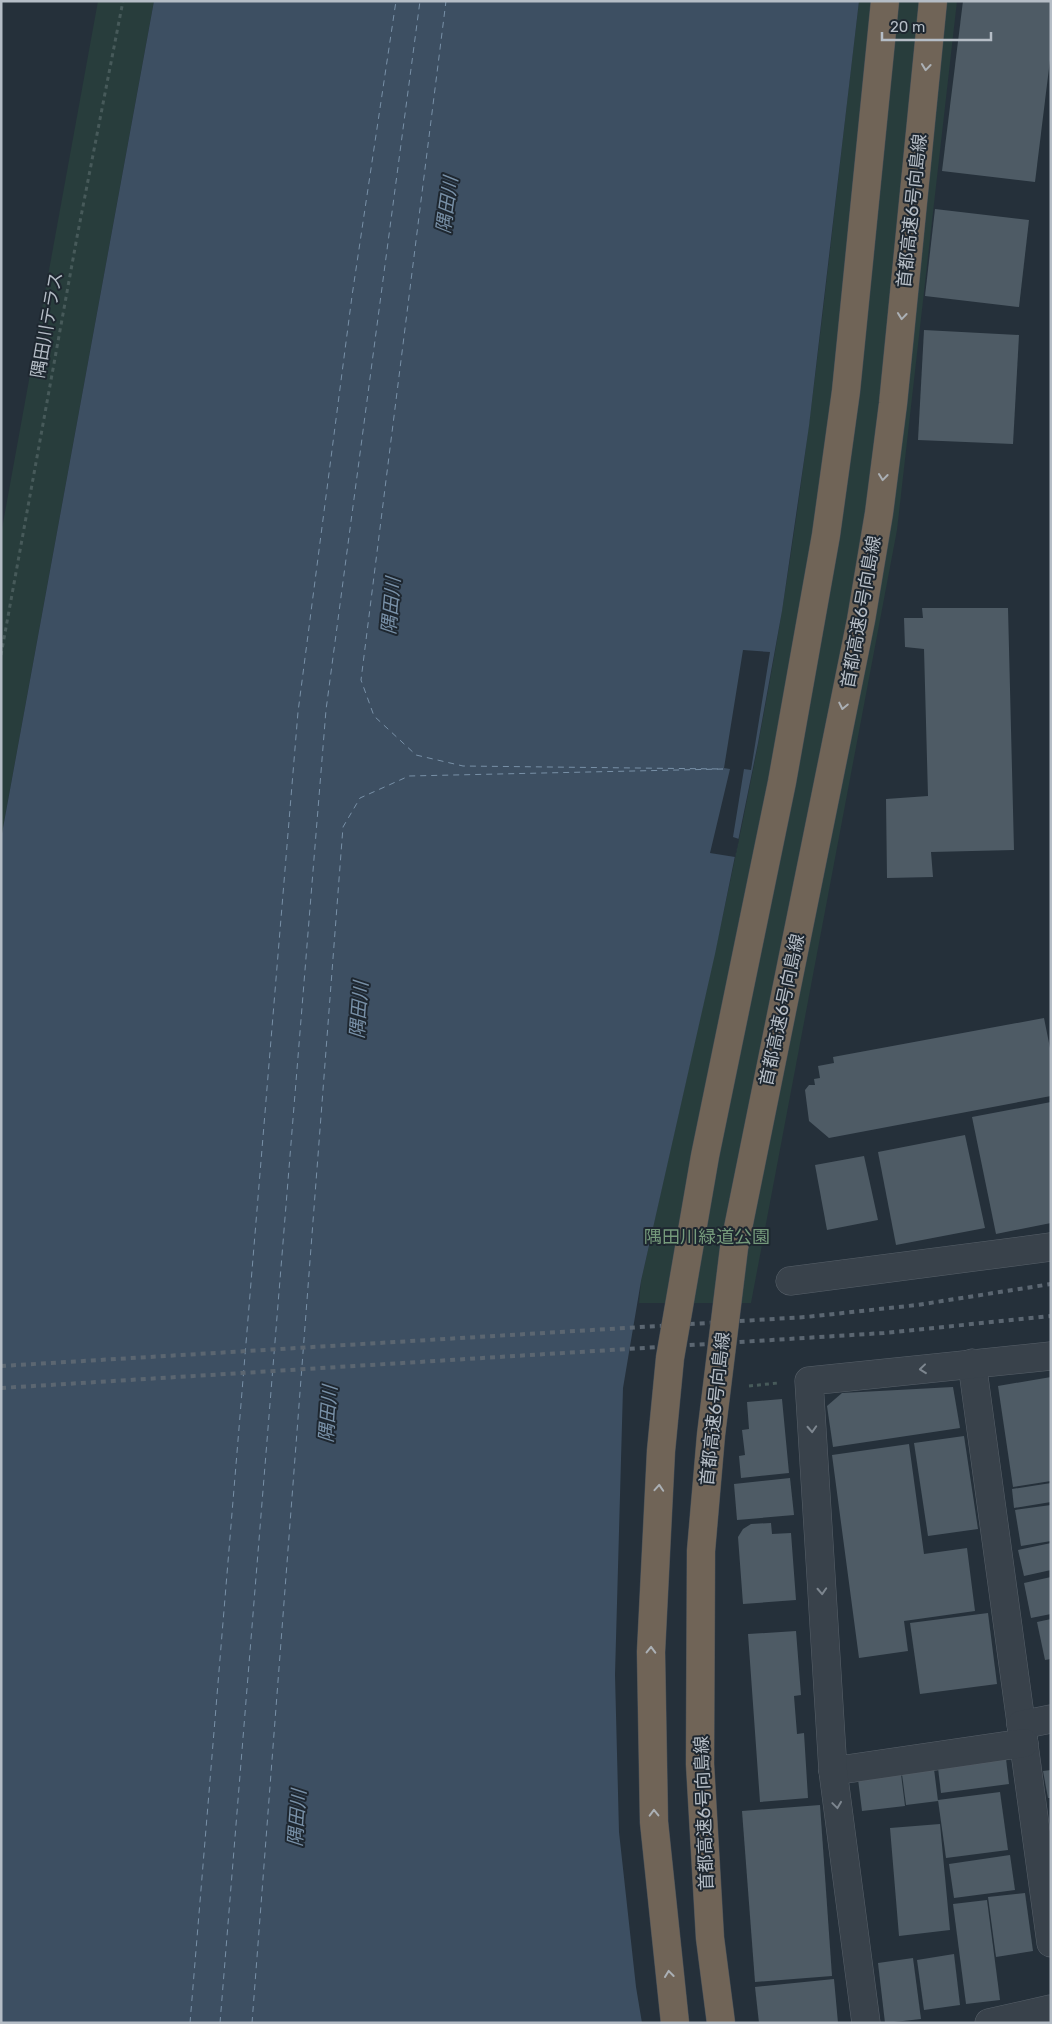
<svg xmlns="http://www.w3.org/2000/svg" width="1052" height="2024" font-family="Rubik,'Noto Sans JP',sans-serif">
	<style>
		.green { fill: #283d3c }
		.water { fill: #3d4f62 }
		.pier { fill: #25303a }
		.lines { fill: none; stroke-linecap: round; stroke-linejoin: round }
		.ferry { stroke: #7890a7; stroke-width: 1; stroke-dasharray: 6 5; stroke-linecap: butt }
		.building { fill: #4e5b65 }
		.minor-casing { stroke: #576069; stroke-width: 29 }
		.path { stroke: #475a5a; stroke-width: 3; stroke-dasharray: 4 4; stroke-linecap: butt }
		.minor { stroke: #39424b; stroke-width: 28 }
		.rail { stroke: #5b6671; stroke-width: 4; stroke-dasharray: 5 5; stroke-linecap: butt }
		.highway-bridge-casing { stroke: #444d56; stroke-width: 29; stroke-linecap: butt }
		.highway-bridge { stroke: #706457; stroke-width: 28 }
		.oneway { stroke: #abb0b5 }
		.oneway2 { stroke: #7d868f }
		.labels { text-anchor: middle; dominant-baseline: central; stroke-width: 4; stroke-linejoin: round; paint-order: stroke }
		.street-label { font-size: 18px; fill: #b5bdc6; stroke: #1e2730 }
		.park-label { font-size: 18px; fill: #759a7b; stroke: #1e2730 }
		.water-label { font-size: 19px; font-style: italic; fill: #7890a7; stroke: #1e2730 }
	</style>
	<rect width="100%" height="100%" fill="#25303a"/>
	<g class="green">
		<polygon points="98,1 154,1 1,839 1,534"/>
		<path d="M859,1H957L897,530L751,1303H639L641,1281C690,1058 745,836 782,610C815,408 834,204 859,1Z"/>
	</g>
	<polygon class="water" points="154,1 859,1 809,426 782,611 758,743 715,954 641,1281 623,1388 615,1675 619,1832 636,1987 642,2023 1,2023 1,839"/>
	<polygon class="pier" points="743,650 770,652 751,770 744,769 733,837 739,839 735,857 710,853 730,769 724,768"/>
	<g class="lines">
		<g class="ferry">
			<polyline points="190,2023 298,712 352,296 396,1"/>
			<polyline points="220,2023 326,710 420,1"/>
			<polyline points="252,2023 343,827 360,798 409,776 723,769 463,766 416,755 374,716 361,680 446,1"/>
		</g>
	</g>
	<g class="building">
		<polygon points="963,1 1051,1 1051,52 1035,182 942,171"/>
		<polygon points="935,209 1029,220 1019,307 925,296"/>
		<polygon points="924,330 1019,335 1013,444 918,440"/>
		<polygon points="922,608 1008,608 1014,850 931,852 933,877 887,878 886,799 928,796 924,649 905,647 904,618 923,618"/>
		<polygon points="1044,1018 1051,1053 1051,1096 829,1138 809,1121 805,1090 809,1085 815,1085 814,1079 820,1078 818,1066 834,1063 833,1057"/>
		<polygon points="1051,1102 1051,1223 996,1234 972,1117"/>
		<polygon points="965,1135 985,1228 896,1245 878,1152"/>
		<polygon points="864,1156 878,1220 827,1230 815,1165"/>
		<polygon points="1051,1377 1051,1481 1013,1487 998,1386"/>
		<polygon points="953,1387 960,1428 833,1447 827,1406 842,1393"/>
		<polygon points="782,1399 789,1473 741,1478 739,1456 745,1455 742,1430 749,1429 747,1402"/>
		<polygon points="964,1436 978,1529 928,1536 914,1443"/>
		<polygon points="909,1444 924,1554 967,1548 975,1611 904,1621 908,1651 859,1658 832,1455"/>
		<polygon points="790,1478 794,1515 737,1520 734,1484"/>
		<polygon points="1051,1483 1051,1502 1014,1508 1012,1489"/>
		<polygon points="1051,1505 1051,1541 1021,1546 1015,1510"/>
		<polygon points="771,1523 772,1534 791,1533 796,1600 743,1604 738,1537 743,1529 751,1524"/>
		<polygon points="1051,1543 1051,1570 1024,1576 1018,1550"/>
		<polygon points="1051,1577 1051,1614 1031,1618 1024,1583"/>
		<polygon points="988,1613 997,1684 920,1694 910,1623"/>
		<polygon points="1051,1619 1051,1659 1045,1660 1037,1622"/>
		<polygon points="796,1631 801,1695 794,1696 797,1734 804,1733 808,1798 760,1802 748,1634"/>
		<polygon points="1006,1759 1009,1784 941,1793 938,1768"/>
		<polygon points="934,1769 938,1801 906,1805 902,1774"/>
		<polygon points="1051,1770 1051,1798 1048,1798 1043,1771"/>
		<polygon points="901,1774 905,1806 862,1811 858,1779"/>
		<polygon points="1000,1792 1008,1850 946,1858 938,1800"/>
		<polygon points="820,1805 832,1976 755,1982 742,1811"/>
		<polygon points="940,1824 950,1930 899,1936 890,1828"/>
		<polygon points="1010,1855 1015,1890 954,1898 949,1864"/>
		<polygon points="1025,1893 1033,1951 996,1957 988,1897"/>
		<polygon points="987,1900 1000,2000 966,2004 953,1904"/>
		<polygon points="954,1954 960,2005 924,2010 917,1960"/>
		<polygon points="913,1958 921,2019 885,2023 878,1963"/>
		<polygon points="834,1979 838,2023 759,2023 755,1987"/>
	</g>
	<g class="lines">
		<defs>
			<g id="minor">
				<polyline points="790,1281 1051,1247"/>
				<polyline points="972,1363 1051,1943"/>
				<polyline points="1021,1725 1051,1719"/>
				<polyline points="833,1771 1024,1743"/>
				<polyline points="866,2023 833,1771 809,1381 1051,1356"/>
				<polyline points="989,2023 1051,2009"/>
			</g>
		</defs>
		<use href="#minor" class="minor-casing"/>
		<g class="path">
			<polyline points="1,655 77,237 123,1"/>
			<polyline points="749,1386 778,1383"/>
		</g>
		<use href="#minor" class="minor"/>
		<g class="rail">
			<polyline points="1,1366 806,1317 917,1305 1051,1284"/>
			<polyline points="1,1388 884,1333 1051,1316"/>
		</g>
		<defs>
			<g id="highway-bridge">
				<polyline points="675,2023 654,1822 651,1652 661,1451 670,1358 705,1156 782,782 826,535 846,391 885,1"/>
				<polyline points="721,2023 710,1938 700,1764 701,1551 711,1435 734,1248 861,620 879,513 893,404 933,1"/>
			</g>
		</defs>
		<use href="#highway-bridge" class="highway-bridge-casing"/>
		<use href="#highway-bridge" class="highway-bridge"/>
	</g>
	<defs><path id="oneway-chevron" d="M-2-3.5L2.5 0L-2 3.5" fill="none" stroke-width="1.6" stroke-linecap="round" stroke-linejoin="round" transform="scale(1.25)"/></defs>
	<g class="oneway">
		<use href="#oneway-chevron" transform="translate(926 67) rotate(96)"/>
		<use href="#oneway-chevron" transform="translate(902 316) rotate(96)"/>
		<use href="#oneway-chevron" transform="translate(883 477) rotate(97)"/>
		<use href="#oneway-chevron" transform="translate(843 706) rotate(102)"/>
		<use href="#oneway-chevron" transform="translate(659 1488) rotate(-86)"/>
		<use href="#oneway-chevron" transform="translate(651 1650) rotate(-89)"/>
		<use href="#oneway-chevron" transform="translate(654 1813) rotate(-91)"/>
		<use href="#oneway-chevron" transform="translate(669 1974) rotate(-97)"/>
	</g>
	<g class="oneway2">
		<use href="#oneway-chevron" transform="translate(923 1369) rotate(174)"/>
		<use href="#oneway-chevron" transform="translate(812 1429) rotate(87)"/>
		<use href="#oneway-chevron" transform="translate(822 1591) rotate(87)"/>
		<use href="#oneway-chevron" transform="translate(837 1805) rotate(82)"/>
	</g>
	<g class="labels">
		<g class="street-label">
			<text transform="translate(912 211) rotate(-84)">首都高速6号向島線</text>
			<text transform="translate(47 325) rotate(-80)">隅田川テラス</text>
			<text transform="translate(861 612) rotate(-80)">首都高速6号向島線</text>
			<text transform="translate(782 1010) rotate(-78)">首都高速6号向島線</text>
			<text transform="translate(715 1409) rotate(-84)">首都高速6号向島線</text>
			<text transform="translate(704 1813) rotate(-92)">首都高速6号向島線</text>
		</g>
		<g class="park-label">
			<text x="707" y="1237">隅田川緑道公園</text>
		</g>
		<g class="water-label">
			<text transform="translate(447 205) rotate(-82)">隅田川</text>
			<text transform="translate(391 606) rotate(-85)">隅田川</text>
			<text transform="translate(359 1010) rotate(-86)">隅田川</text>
			<text transform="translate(328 1414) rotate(-86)">隅田川</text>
			<text transform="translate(297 1818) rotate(-86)">隅田川</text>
		</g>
	</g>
	<rect width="1052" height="2024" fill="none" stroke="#b5bdc6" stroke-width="5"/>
	<path d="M882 32v8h109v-8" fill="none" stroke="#b5bdc6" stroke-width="2.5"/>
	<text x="890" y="32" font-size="15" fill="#b5bdc6" stroke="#1e2730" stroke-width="4" paint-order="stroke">20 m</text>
</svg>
